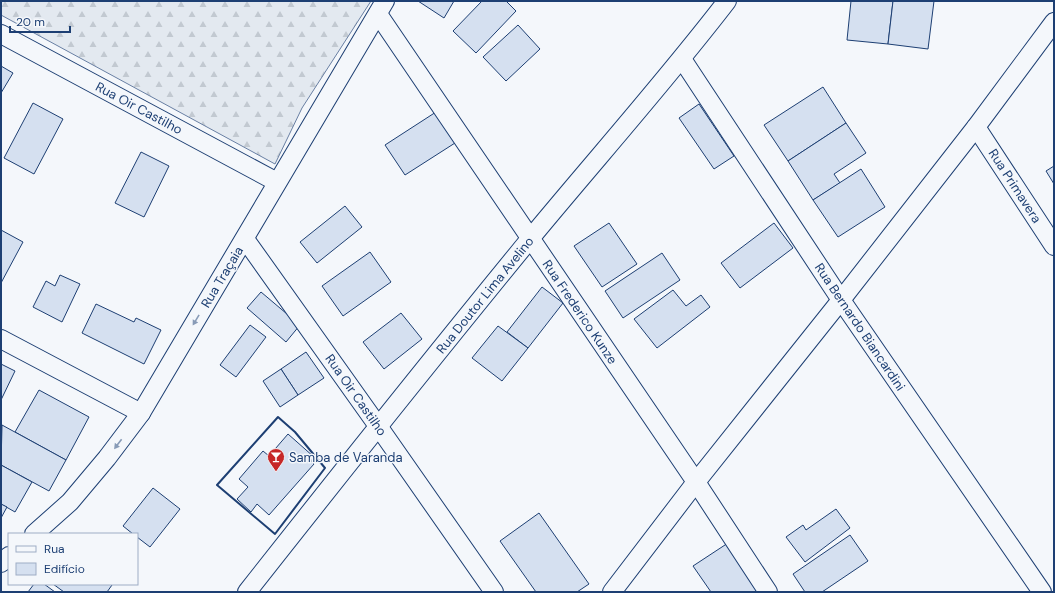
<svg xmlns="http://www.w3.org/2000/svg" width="1055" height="593" font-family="'DM Sans',sans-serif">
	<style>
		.forest { fill: url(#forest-firs); stroke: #687fa3 }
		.building { fill: #d5e0f0; stroke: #1d3f73 }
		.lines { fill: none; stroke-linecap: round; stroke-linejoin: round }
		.street-casing { stroke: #1d3f73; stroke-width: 20 }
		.street { stroke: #f4f7fb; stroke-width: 18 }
		.wall { stroke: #1d3f73; stroke-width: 2 }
		.oneway { fill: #889bb7 }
		.labels { text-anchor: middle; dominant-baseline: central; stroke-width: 3; stroke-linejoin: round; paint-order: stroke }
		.street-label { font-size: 13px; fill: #1d3f73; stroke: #f4f7fb }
		.poi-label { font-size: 13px; fill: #1d3f73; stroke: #f4f7fb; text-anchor: start }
	</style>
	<defs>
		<pattern id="forest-firs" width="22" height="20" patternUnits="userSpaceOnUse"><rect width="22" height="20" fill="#e3e9f0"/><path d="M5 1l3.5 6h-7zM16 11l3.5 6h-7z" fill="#c2c9d1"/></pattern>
	</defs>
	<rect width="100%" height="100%" fill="#f4f7fb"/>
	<polygon class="forest" points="1,1 371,1 302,108 275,164 1,15"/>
	<g class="building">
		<polygon points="418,1 454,1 444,18"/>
		<polygon points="482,1 506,1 516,11 476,53 453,31"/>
		<polygon points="851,1 893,1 888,44 847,40"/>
		<polygon points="893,1 934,1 928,49 888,44"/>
		<polygon points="518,25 540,49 506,81 483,57"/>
		<polygon points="1,66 13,73 1,93"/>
		<polygon points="823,87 846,123 788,161 764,125"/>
		<polygon points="33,103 63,119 34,174 4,158"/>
		<polygon points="699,104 734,156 714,169 679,118"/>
		<polygon points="436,112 455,143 405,175 385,145"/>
		<polygon points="846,123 866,153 834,174 840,183 813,200 788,161"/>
		<polygon points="141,152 169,166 144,217 115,203"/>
		<polygon points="1054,166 1054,184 1046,171"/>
		<polygon points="861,169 885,207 838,237 813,200"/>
		<polygon points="345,206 362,227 317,263 300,242"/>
		<polygon points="609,223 637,264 602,287 574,246"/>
		<polygon points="774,223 793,248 740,288 721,263"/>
		<polygon points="1,230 23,242 1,283"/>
		<polygon points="370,252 391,282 343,316 322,286"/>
		<polygon points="662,253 680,280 623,318 605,291"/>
		<polygon points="60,275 80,284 62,322 33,307 46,281 55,286"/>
		<polygon points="542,287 563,303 528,348 507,332"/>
		<polygon points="673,290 686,306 701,295 710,307 657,348 634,319"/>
		<polygon points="261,292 300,325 286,342 247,308"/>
		<polygon points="96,304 134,322 136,318 161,330 144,364 82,333"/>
		<polygon points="401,313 422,339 384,369 363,342"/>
		<polygon points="250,325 266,337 236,377 220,365"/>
		<polygon points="498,326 528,348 502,381 472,358"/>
		<polygon points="306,352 324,378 298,395 281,369"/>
		<polygon points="1,364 15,371 1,400"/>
		<polygon points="281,369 298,395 280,407 263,381"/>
		<polygon points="39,390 89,417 66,460 15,432"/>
		<polygon points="2,425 66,460 49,491 1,465"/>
		<polygon points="288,434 314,457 311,461 314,464 269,515 257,504 251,512 237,499 248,487 239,479 263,451 269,456"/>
		<polygon points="1,465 32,482 15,512 1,504"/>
		<polygon points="153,488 180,509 150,547 137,537 137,534 133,534 123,526"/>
		<polygon points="1,504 7,507 1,518"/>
		<polygon points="836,509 850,528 805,562 786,537 803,525 806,530"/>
		<polygon points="539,513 589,584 577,592 536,592 500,541"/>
		<polygon points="850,535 868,561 822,592 805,592 793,574"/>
		<polygon points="728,543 762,592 711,592 693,566"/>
		<polygon points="34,584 44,584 55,592 28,592"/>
		<polygon points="53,584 111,584 112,585 107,592 64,592"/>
	</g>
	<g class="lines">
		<defs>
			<g id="street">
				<polyline points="378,14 696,482 768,592"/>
				<polyline points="1,34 277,182"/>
				<polyline points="682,59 841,300 1042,592"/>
				<polyline points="976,127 1054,246"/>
				<polyline points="245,239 378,426 494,592"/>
				<polyline points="1,339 141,413"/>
				<polyline points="34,534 70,502 107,458 141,413 385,1"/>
				<polyline points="1,563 9,556"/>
				<path d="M247,592C340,474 434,356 529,240C595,160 664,83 727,1"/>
				<polyline points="612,592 696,482 841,300 976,127 1054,22"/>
			</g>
		</defs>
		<use href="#street" class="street-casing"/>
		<use href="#street" class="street"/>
		<polygon class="wall" points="278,417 295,432 325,468 275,534 217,485"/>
	</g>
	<defs><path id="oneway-solid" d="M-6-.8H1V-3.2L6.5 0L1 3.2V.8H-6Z"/></defs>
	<g class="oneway">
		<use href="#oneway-solid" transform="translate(196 320) rotate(121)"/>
		<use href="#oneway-solid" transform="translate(118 444) rotate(127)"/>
	</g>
	<defs>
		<symbol id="bar-pin" viewBox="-11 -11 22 30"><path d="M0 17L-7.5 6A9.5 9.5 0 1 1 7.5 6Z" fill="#c62828" stroke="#f4f7fb"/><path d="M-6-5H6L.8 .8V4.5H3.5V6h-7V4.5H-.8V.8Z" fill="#fff"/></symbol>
	</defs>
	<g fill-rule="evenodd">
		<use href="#bar-pin" x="266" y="447" width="20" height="27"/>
	</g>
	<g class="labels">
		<g class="street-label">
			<text transform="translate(139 108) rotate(28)">Rua Oir Castilho</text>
			<text transform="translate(1015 186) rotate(57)">Rua Primavera</text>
			<text transform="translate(222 277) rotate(-59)">Rua Traçaia</text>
			<text transform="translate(485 295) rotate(-51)">Rua Doutor Lima Avelino</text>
			<text transform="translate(580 312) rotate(56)">Rua Frederico Kunze</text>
			<text transform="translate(860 327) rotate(56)">Rua Bernardo Biancardini</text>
			<text transform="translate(356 395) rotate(55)">Rua Oir Castilho</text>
		</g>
		<g class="poi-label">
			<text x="289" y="457">Samba de Varanda</text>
		</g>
	</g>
	<rect width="1055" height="593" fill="none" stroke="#1d3f73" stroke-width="4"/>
	<rect x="8" y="533" width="130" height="52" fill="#f4f7fb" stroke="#9eadc5"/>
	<rect x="16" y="546" width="20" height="6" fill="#f4f7fb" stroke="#9eadc5"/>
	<text x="44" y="553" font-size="12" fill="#1d3f73">Rua</text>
	<rect x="16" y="563" width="20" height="12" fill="#d5e0f0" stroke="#9eadc5"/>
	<text x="44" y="573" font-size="12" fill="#1d3f73">Edifício</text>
	<path d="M10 26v6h60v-6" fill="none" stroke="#1d3f73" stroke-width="2"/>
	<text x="16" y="26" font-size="12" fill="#1d3f73" stroke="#f4f7fb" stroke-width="3" paint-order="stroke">20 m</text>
</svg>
